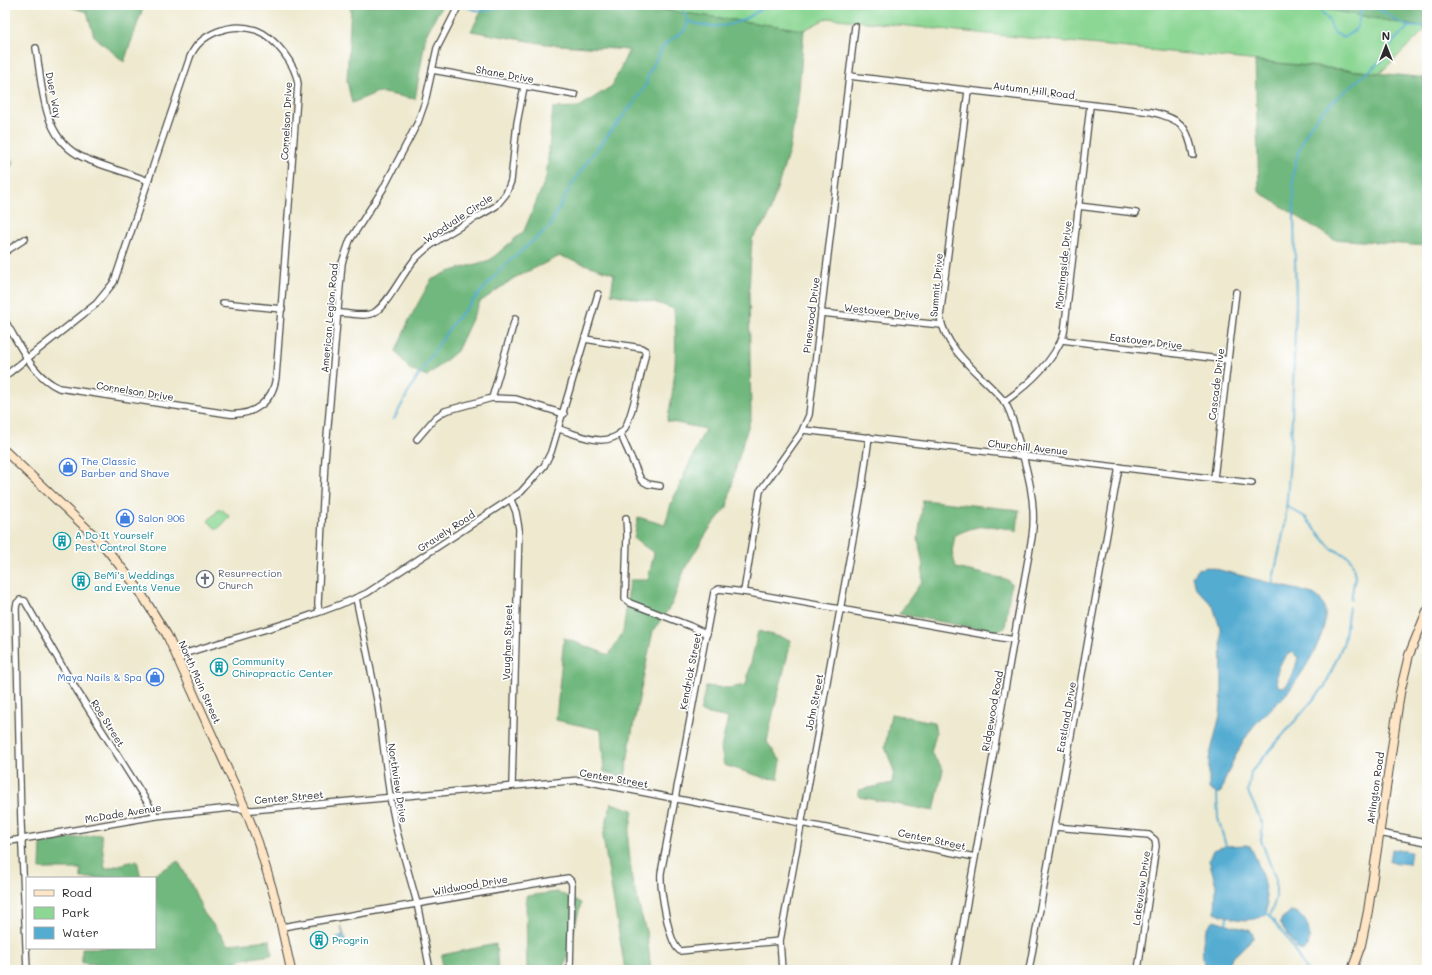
<svg xmlns="http://www.w3.org/2000/svg" width="1432" height="975" font-family="Mali,sans-serif">
	<style>
		.green { fill: #8cd794; stroke: #5c8160 }
		.forest { fill: #71b87e; stroke: #4e7254 }
		.water { fill: #54acd1; stroke: #406c7e; fill-rule: evenodd }
		.lines { fill: none; stroke-linecap: round; stroke-linejoin: round }
		.stream { stroke: #54acd1; stroke-width: 2 }
		.minor-casing { stroke: #484844; stroke-width: 8 }
		.secondary-casing { stroke: #484844; stroke-width: 10 }
		.minor { stroke: #fff; stroke-width: 5.5 }
		.secondary { stroke: #fde5c5; stroke-width: 8 }
		.labels { text-anchor: middle; dominant-baseline: central; stroke-width: 3.5; stroke-linejoin: round; paint-order: stroke }
		.street-label { font-size: 10px; fill: #2b2b2b; stroke: #fff }
		.shop-label { font-size: 10px; fill: #366cbe; stroke: #fff; text-anchor: start }
		.culture-label { font-size: 10px; fill: #0d838f; stroke: #fff; text-anchor: start }
		.worship-label { font-size: 10px; fill: #5b616d; stroke: #fff; text-anchor: start }
	</style>
	<rect width="100%" height="100%" fill="#fff"/>
	<filter id="ink" filterUnits="userSpaceOnUse"><feTurbulence type="fractalNoise" baseFrequency=".025" numOctaves="2"/><feDisplacementMap in="SourceGraphic" scale="8" xChannelSelector="R" yChannelSelector="G"/><feConvolveMatrix kernelMatrix="1 2 1 2 8 2 1 2 1" color-interpolation-filters="sRGB"/></filter>
	<filter id="wash" filterUnits="userSpaceOnUse"><feTurbulence type="fractalNoise" baseFrequency=".012" numOctaves="4" result="noise"/><feDisplacementMap in="SourceGraphic" scale="16" xChannelSelector="R" yChannelSelector="G"/><feGaussianBlur stdDeviation="0.9" result="paint"/><feColorMatrix in="noise" values="0 0 0 0 0 0 0 0 0 0 0 0 0 0 0 0 0 1.4 0 .05"/><feComposite in="paint" operator="in"/></filter>
	<g filter="url(#wash)">
		<rect width="100%" height="100%" fill="#eee9cf"/>
		<g class="green">
			<polygon points="629,5 1190,5 1241,9 1246,5 1303,5 1427,28 1380,73 827,18 804,30"/>
			<polygon points="220,508 230,517 217,530 208,521"/>
		</g>
		<g class="forest">
			<polygon points="65,5 144,5 124,62 94,36 87,12"/>
			<polygon points="351,5 436,5 441,7 426,35 415,99 378,92 352,103 347,81"/>
			<path d="M485,5H629L804,30L798,101L789,151L768,218L752,239L749,290L751,417L736,467L727,507L710,528L685,568L672,604L653,631L631,737L625,777L604,772L601,730L556,720L564,638L609,655L623,632L630,580H648L654,553L634,539L638,517L665,525L671,504L705,429L667,421C676,384 677,346 674,309L657,303L611,294L614,274L560,256L514,278L480,302L457,351L427,376L409,369L396,351L409,320L431,280L448,272L490,260L524,231L546,178L553,108L579,107L612,86L629,50L546,44L471,31Z"/>
			<polygon points="1190,5 1246,5 1241,9"/>
			<polygon points="1303,5 1412,5 1427,13 1427,28"/>
			<polygon points="1255,61 1427,78 1427,246 1333,239 1259,192"/>
			<polygon points="5,149 13,164 5,170"/>
			<path d="M923,500L1019,510L1017,531C990,525 981,523 955,535L952,552L956,568L1006,579L1011,583L1005,628L996,632L899,614L922,581L923,566L918,539Z"/>
			<path d="M758,631L791,640C784,674 773,708 767,742L781,761L778,779L765,778L724,765L721,748L728,718L700,712L706,686L727,688L746,685Z"/>
			<polygon points="891,714 934,722 936,733 931,753 943,769 934,811 859,797 859,790 892,783 894,771 885,747"/>
			<polygon points="611,803 633,810 628,840 632,880 647,935 651,970 625,970 603,837"/>
			<polygon points="101,834 105,869 137,860 141,878 81,878 81,869 40,869 41,843"/>
			<polygon points="178,861 191,884 204,913 228,944 270,940 272,955 244,959 222,969 211,970 160,970 82,963 82,948 155,948 155,878 149,878"/>
			<polygon points="558,892 581,903 564,970 527,970 526,896"/>
			<polygon points="496,944 498,970 441,970 442,955"/>
		</g>
		<g class="water">
			<path d="M1208,567L1313,594C1346,611 1303,673 1288,692C1276,706 1260,716 1250,731C1239,748 1226,773 1221,792L1217,794L1209,789V759L1220,715L1222,689L1221,631L1213,606L1196,588L1192,576L1197,569ZM1293,652L1298,658L1293,675L1286,686L1279,687C1272,676 1282,655 1293,652Z"/>
			<path d="M1246,845L1250,846C1260,864 1268,892 1267,913C1254,925 1229,919 1215,912L1216,885L1209,860L1213,850L1226,846Z"/>
			<polygon points="1392,849 1411,852 1409,864 1390,862"/>
			<path d="M1291,912H1296C1309,920 1311,932 1308,947L1303,951L1297,949L1280,923L1282,918Z"/>
			<path d="M1214,920L1251,931L1254,937L1220,970H1206C1200,955 1201,931 1214,920Z"/>
			<polygon points="341,926 346,941 339,945 337,937 343,935"/>
		</g>
		<g class="lines">
			<g class="stream">
				<path d="M462,5C479,12 486,14 503,5"/>
				<path d="M681,5L688,21C719,33 741,24 767,5"/>
				<polyline points="1272,5 1281,7 1284,5"/>
				<path d="M1316,5L1329,20L1334,33L1344,37C1358,30 1359,26 1360,11L1368,5"/>
				<path d="M1370,5C1385,10 1394,22 1408,26C1413,28 1421,26 1427,26"/>
				<polyline points="394,419 414,382 453,323 505,265 549,227 572,184 592,155 633,104 646,85 648,75 664,45 685,30 688,21"/>
				<polyline points="1286,506 1305,517 1331,548 1347,556 1352,561 1355,577 1351,599"/>
				<path d="M1272,584L1285,525L1291,446L1296,301L1293,174C1296,159 1301,141 1309,128C1325,104 1361,79 1383,59C1389,44 1397,37 1409,27"/>
				<polyline points="1217,794 1218,818 1226,846"/>
				<polyline points="1267,913 1287,938 1306,970"/>
				<polyline points="1270,916 1276,898 1276,880 1261,840 1263,825 1248,792 1251,772 1325,686 1344,642 1349,607"/>
				<polyline points="1226,924 1227,918"/>
			</g>
		</g>
	</g>
	<g filter="url(#ink)">
		<g class="lines">
			<defs>
				<g id="minor">
					<path d="M36,48C43,87 41,139 84,158C105,167 127,172 148,181"/>
					<polyline points="432,70 575,95"/>
					<path d="M849,76L1152,112C1180,119 1188,125 1193,155"/>
					<polyline points="1078,206 1136,213"/>
					<polyline points="5,252 25,239"/>
					<polyline points="223,303 282,309"/>
					<path d="M339,313C349,313 366,318 375,312C390,302 403,272 416,258C438,236 470,222 496,206L506,194L511,181L517,123L524,87"/>
					<polyline points="821,313 942,325"/>
					<path d="M5,321C20,345 32,376 59,388L229,414C253,416 273,402 276,377L298,84C296,65 275,37 256,30C231,22 200,33 190,57L114,282L96,304L5,376"/>
					<polyline points="1062,340 1228,360"/>
					<polyline points="492,398 515,319"/>
					<path d="M1004,402C1029,384 1054,362 1064,333L1090,106"/>
					<path d="M559,429C572,433 587,440 601,440C609,440 617,437 623,431C631,422 643,365 646,351L641,348L585,339"/>
					<polyline points="803,430 1252,483"/>
					<polyline points="620,433 641,480 648,484 660,486"/>
					<polyline points="417,439 435,418 445,411 492,398 516,399 564,414"/>
					<polyline points="1214,478 1236,292"/>
					<polyline points="511,500 516,512 519,529 512,785"/>
					<polyline points="626,518 627,536 625,599 630,603 690,626 707,634"/>
					<polyline points="744,592 760,491 801,433 809,415 855,26"/>
					<polyline points="356,598 378,705 390,797 397,832 417,903 430,970"/>
					<polyline points="319,612 318,604 325,460 342,263 350,240 383,189 418,122 425,102 437,48 459,5"/>
					<path d="M177,656C240,635 307,621 367,593L521,492L544,466L551,452L598,294"/>
					<polyline points="1055,827 1149,835 1155,840 1156,846 1138,970"/>
					<polyline points="1379,833 1427,842"/>
					<polyline points="5,842 156,816 231,808 252,810 580,780 975,857"/>
					<polyline points="282,927 568,878 571,881 572,885 570,970"/>
					<path d="M780,941L680,951C668,943 660,887 661,873L714,592L719,589L744,592L1014,640"/>
					<polyline points="27,970 21,823 16,608 17,603 20,600 25,601 27,605 69,678 156,816"/>
					<polyline points="782,970 780,941 862,489 869,437"/>
					<path d="M955,970L1032,537C1037,502 1027,469 1017,435C1014,424 1011,411 1004,401C982,375 947,353 940,317L968,91"/>
					<polyline points="1029,970 1119,467"/>
				</g>
				<g id="secondary">
					<polyline points="5,451 100,541 137,587 167,635 245,808 258,842 276,902 291,970"/>
					<polyline points="1352,970 1361,945 1368,911 1400,693 1409,655 1427,611"/>
				</g>
			</defs>
			<use href="#minor" class="minor-casing"/>
			<use href="#secondary" class="secondary-casing"/>
			<use href="#minor" class="minor"/>
			<use href="#secondary" class="secondary"/>
		</g>
	</g>
	<defs>
		<symbol id="shop-ring" viewBox="-11 -11 22 22"><circle r="9.5" fill="#fff" stroke="#3f7fe0" stroke-width="1.5"/><path d="M-5-2.5h2.3a2.7 3.5 0 0 1 5.4 0H5L5.5 6h-11ZM-1.5-2.5h3a1.5 2.3 0 0 0-3 0Z" fill="#3f7fe0"/></symbol>
		<symbol id="building-ring" viewBox="-11 -11 22 22"><circle r="9.5" fill="#fff" stroke="#0f9aa8" stroke-width="1.5"/><path d="M-4-6H4V6H1V3H-1V6H-4ZM-2.5-4.3h1.7v1.8h-1.7ZM.8-4.3h1.7v1.8H.8ZM-2.5-1h1.7V.8h-1.7ZM.8-1h1.7V.8H.8Z" fill="#0f9aa8"/></symbol>
		<symbol id="church-ring" viewBox="-11 -11 22 22"><circle r="9.5" fill="#fff" stroke="#6b7280" stroke-width="1.5"/><path d="M-1.2-6h2.4v3.5h3.3v2.4h-3.3V6h-2.4V-.1h-3.3v-2.4h3.3Z" fill="#6b7280"/></symbol>
	</defs>
	<g fill-rule="evenodd">
		<use href="#shop-ring" x="58" y="457" width="20" height="20"/>
		<use href="#shop-ring" x="115" y="508" width="20" height="20"/>
		<use href="#building-ring" x="52" y="531" width="20" height="20"/>
		<use href="#church-ring" x="195" y="569" width="20" height="20"/>
		<use href="#building-ring" x="71" y="571" width="20" height="20"/>
		<use href="#building-ring" x="209" y="657" width="20" height="20"/>
		<use href="#shop-ring" x="145" y="667" width="20" height="20"/>
		<use href="#building-ring" x="309" y="930" width="20" height="20"/>
	</g>
	<g class="labels">
		<g class="street-label">
			<text transform="translate(505 74) rotate(10)">Shane Drive</text>
			<text transform="translate(1034 90) rotate(7)">Autumn Hill Road</text>
			<text transform="translate(54 95) rotate(79)">Duer Way</text>
			<text transform="translate(286 121) rotate(-87)">Cornelson Drive</text>
			<text transform="translate(458 218) rotate(-33)">Woodvale Circle</text>
			<text transform="translate(1063 265) rotate(-84)">Morningside Drive</text>
			<text transform="translate(936 285) rotate(-85)">Summit Drive</text>
			<text transform="translate(882 311) rotate(6)">Westover Drive</text>
			<text transform="translate(811 315) rotate(-83)">Pinewood Drive</text>
			<text transform="translate(329 318) rotate(-85)">American Legion Road</text>
			<text transform="translate(1146 341) rotate(7)">Eastover Drive</text>
			<text transform="translate(1216 384) rotate(-83)">Cascade Drive</text>
			<text transform="translate(135 391) rotate(9)">Cornelson Drive</text>
			<text transform="translate(1028 447) rotate(6)">Churchill Avenue</text>
			<text transform="translate(446 531) rotate(-33)">Gravely Road</text>
			<text transform="translate(507 642) rotate(-88)">Vaughan Street</text>
			<text transform="translate(690 671) rotate(-79)">Kendrick Street</text>
			<text transform="translate(200 682) rotate(66)">North Main Street</text>
			<text transform="translate(814 702) rotate(-79)">John Street</text>
			<text transform="translate(992 711) rotate(-80)">Ridgewood Road</text>
			<text transform="translate(1066 717) rotate(-80)">Eastland Drive</text>
			<text transform="translate(108 723) rotate(58)">Roe Street</text>
			<text transform="translate(614 778) rotate(10)">Center Street</text>
			<text transform="translate(398 783) rotate(81)">Northview Drive</text>
			<text transform="translate(1375 788) rotate(-82)">Arlington Road</text>
			<text transform="translate(289 797) rotate(-5)">Center Street</text>
			<text transform="translate(123 813) rotate(-9)">McDade Avenue</text>
			<text transform="translate(932 839) rotate(12)">Center Street</text>
			<text transform="translate(470 885) rotate(-10)">Wildwood Drive</text>
			<text transform="translate(1141 888) rotate(-82)">Lakeview Drive</text>
		</g>
		<g class="shop-label">
			<text x="81" y="461">The Classic<tspan x="81" dy="12">Barber and Shave</tspan></text>
			<text x="138" y="518">Salon 906</text>
			<text x="142" y="677" text-anchor="end">Maya Nails &amp; Spa</text>
		</g>
		<g class="culture-label">
			<text x="75" y="535">A Do It Yourself<tspan x="75" dy="12">Pest Control Store</tspan></text>
			<text x="94" y="575">BeMi's Weddings<tspan x="94" dy="12">and Events Venue</tspan></text>
			<text x="232" y="661">Community<tspan x="232" dy="12">Chiropractic Center</tspan></text>
			<text x="332" y="940">Progrin</text>
		</g>
		<g class="worship-label">
			<text x="218" y="573">Resurrection<tspan x="218" dy="12">Church</tspan></text>
		</g>
	</g>
	<rect width="1432" height="975" fill="none" stroke="#fff" stroke-width="20"/>
	<rect x="26" y="877" width="130" height="72" fill="#ffffff" stroke="#aaaaaa"/>
	<rect x="34" y="890" width="20" height="6" fill="#fde5c5" stroke="#aaaaaa"/>
	<text x="62" y="897" font-size="12" fill="#2b2b2b">Road</text>
	<rect x="34" y="907" width="20" height="12" fill="#8cd794" stroke="#aaaaaa"/>
	<text x="62" y="917" font-size="12" fill="#2b2b2b">Park</text>
	<rect x="34" y="927" width="20" height="12" fill="#54acd1" stroke="#aaaaaa"/>
	<text x="62" y="937" font-size="12" fill="#2b2b2b">Water</text>
	<g transform="translate(1386 46)" stroke="#ffffff" stroke-width="3" paint-order="stroke">
	<path d="M0-3L7 15L0 10L-7 15Z" fill="#2b2b2b"/>
	<text y="-6" font-size="11" font-weight="bold" text-anchor="middle" fill="#2b2b2b">N</text>
	</g>
</svg>
